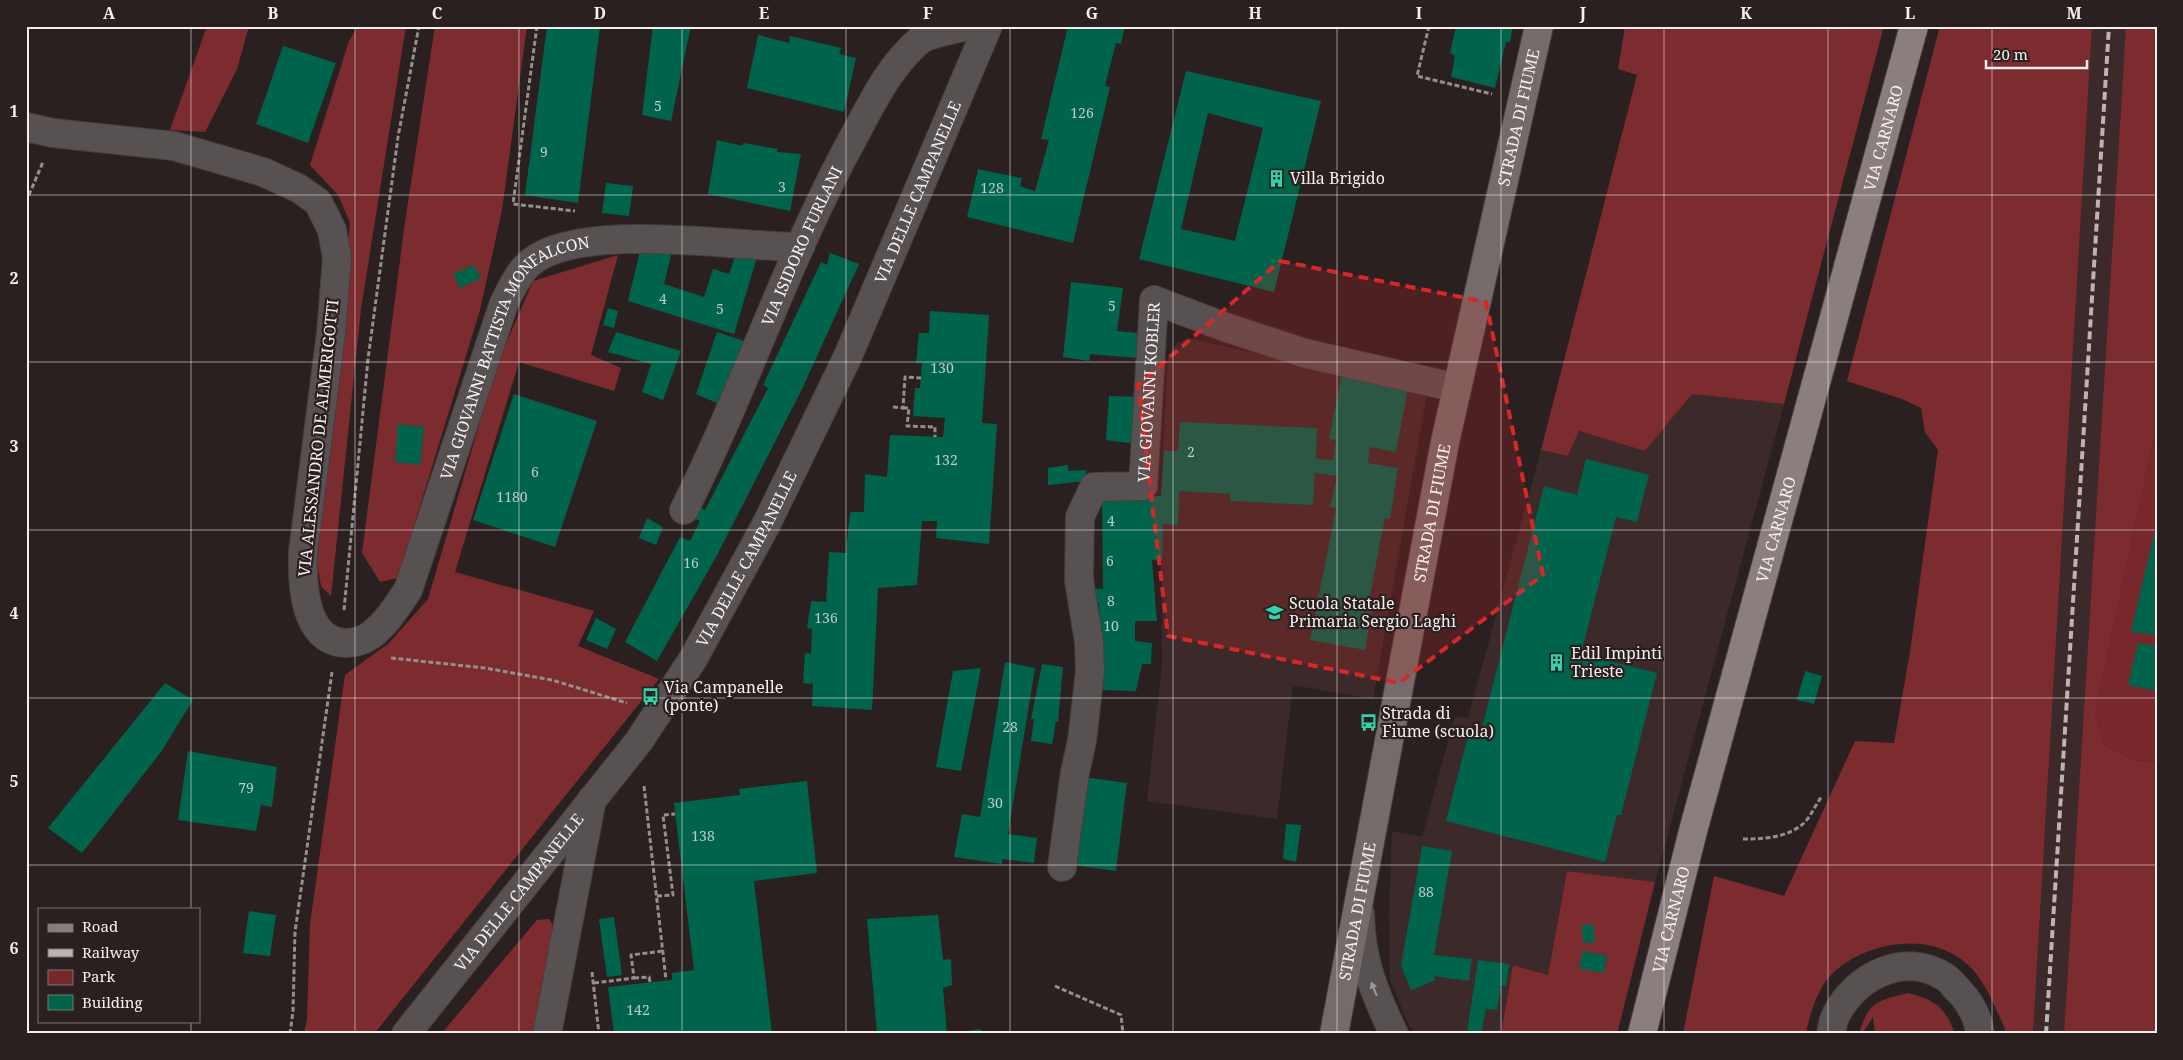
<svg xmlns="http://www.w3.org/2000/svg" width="2183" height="1060" font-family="'Noto Serif',serif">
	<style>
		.built { fill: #3b2a29 }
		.green { fill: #78282b }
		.forest { fill: #7c2c2e }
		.building { fill: #00634c; fill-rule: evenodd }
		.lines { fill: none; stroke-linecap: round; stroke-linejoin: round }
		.minor-casing { stroke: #483d3d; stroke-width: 30 }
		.tertiary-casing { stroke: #483d3d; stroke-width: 30 }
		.secondary-casing { stroke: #483d3d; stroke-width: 30 }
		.primary-casing { stroke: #483d3d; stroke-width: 30 }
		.path { stroke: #968d8d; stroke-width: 3; stroke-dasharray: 5 2.5; stroke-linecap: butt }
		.minor { stroke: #575151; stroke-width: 28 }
		.tertiary { stroke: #575151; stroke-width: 28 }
		.secondary { stroke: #746b6a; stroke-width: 28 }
		.primary { stroke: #8a7f7e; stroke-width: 28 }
		.rail { stroke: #bcb3b3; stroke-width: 4; stroke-dasharray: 8 4; stroke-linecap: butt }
		.oneway { fill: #9f9898 }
		.marked { fill: #d62828; fill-opacity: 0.2; stroke: #d62828; stroke-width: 4; stroke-dasharray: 10 6; stroke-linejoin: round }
		.grid { fill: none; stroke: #f7efef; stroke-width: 1; stroke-opacity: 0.55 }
		.labels { text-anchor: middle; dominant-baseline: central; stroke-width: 4.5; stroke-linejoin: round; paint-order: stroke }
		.number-label { font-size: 14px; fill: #b9ccc6 }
		.street-label { font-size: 16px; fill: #f7efef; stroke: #2b2020 }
		.poi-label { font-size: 16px; fill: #f7efef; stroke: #2b2020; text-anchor: start }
		.neatline { fill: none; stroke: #f7efef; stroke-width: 2 }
		.grid-label { font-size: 16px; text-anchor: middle; font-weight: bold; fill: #f7efef }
	</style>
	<rect width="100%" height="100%" fill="#2b2020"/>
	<g class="built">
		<polygon points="2092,26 2126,26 2064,1034 2033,1034"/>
		<polygon points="1188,338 1427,393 1373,699 1293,685 1277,819 1147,801 1162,663 1161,496 1168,354 1177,343"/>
		<polygon points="1692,394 1784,404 1655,882 1567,871 1548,975 1513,965 1501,1034 1415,1034 1409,1026 1390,980 1389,913 1392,831 1422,837 1455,716 1468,718 1541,450 1568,456 1579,431 1645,451"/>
	</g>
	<polygon class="green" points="2157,423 2157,762 2133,760 2104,744 2095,713"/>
	<g class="forest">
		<polygon points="207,26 249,26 237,69 205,132 170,130"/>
		<polygon points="358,26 406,26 361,309 331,596 321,586 316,558 340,337 350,223 338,195 310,165 349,41"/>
		<polygon points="435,26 527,26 502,210 480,310 398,578 380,582 362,553 405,222"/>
		<polygon points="1625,26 1884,26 1784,404 1692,394 1645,451 1579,431 1568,456 1541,450 1637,75 1618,69"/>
		<path d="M1940,26H2092L2033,1034H2005V1029C1993,1003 1983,973 1958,957C1920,932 1862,944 1831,975C1818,988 1809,1015 1806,1034H1683L1714,876L1784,896L1855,741L1894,743L1910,652L1938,450L1925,432L1921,408L1902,399L1847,381Z"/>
		<polygon points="2126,26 2157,26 2157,423 2095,713 2104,744 2133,760 2157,762 2157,1034 2064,1034"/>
		<polygon points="618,255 591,355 621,368 614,391 519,362 455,572 594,611 578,646 659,679 374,1034 304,1034 307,1019 310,924 345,675 389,643 428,599 497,364 533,281"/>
		<polygon points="1567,871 1655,882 1617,1034 1501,1034 1513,965 1548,975"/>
		<polygon points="549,919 556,929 534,1034 441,1034 537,920"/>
		<path d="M1909,993C1935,1001 1945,1006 1955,1034H1875L1873,1017L1862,1034H1859C1868,1002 1878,1000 1909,993Z"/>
	</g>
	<g class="building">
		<polygon points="547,26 600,26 578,203 525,195"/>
		<polygon points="653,26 691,26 671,121 642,115"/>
		<polygon points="1068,26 1125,26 1121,44 1116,43 1105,86 1110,87 1073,243 967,217 978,169 1022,178 1020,186 1035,191 1049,140 1041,139"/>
		<polygon points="1456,26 1513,26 1510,42 1506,42 1495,88 1451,77 1455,56 1450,53"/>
		<polygon points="758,35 789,43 790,36 841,48 839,54 856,58 844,112 747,88"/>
		<polygon points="283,46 336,63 308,143 256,124"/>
		<path d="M1186,71L1321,101L1274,292L1139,259ZM1208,113L1263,128L1235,241L1181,229Z"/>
		<polygon points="717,140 742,146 743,143 778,149 777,152 801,154 790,211 708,194"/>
		<polygon points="606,183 633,186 629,216 602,213"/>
		<polygon points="738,248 757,257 734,334 628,301 640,251 672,251 664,284 704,297 713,269 729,274"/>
		<polygon points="830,253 859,264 802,389 716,557 657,661 625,642 680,537 690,541 700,521 692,517 697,506 705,510 768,388 763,385 821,262 827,265"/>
		<polygon points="474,265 481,278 460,288 453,274"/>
		<polygon points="1071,282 1123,288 1117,331 1137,333 1137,358 1090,354 1089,361 1063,357"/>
		<polygon points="608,308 618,311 614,328 603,325"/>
		<polygon points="930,311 989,315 982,423 997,424 989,544 936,538 937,521 922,521 917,585 878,588 872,710 812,706 813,684 803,683 805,653 811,654 812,629 807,628 811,601 826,602 829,552 846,553 850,512 864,512 865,474 887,477 890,435 943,437 945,418 913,416 915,388 920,388 921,378 922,363 916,363 919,333 929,333"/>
		<polygon points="616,332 681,351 663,400 642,392 651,364 608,352"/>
		<polygon points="717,332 744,341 719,404 696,394"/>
		<polygon points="1342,373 1408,388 1396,452 1370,447 1368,463 1398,468 1390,519 1385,518 1369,600 1373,601 1365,650 1310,640 1336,508 1330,507 1337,476 1315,473 1313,505 1230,501 1230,494 1179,491 1178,525 1163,524 1162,561 1152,560 1157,621 1135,621 1135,641 1152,643 1151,664 1142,664 1136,691 1101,690 1104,644 1100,644 1099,603 1090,604 1090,588 1103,589 1102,496 1161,496 1164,451 1178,451 1180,422 1317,428 1316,459 1333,460 1336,440 1329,439"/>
		<polygon points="514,394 597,421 555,547 473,520"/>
		<polygon points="1109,396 1138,397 1137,444 1106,440"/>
		<polygon points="398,424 424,427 420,465 395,462"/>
		<polygon points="1586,459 1649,475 1637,522 1616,517 1581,654 1657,673 1621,815 1617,815 1605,862 1446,821 1468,736 1479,739 1544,486 1577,495"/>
		<polygon points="1068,465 1068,471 1086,470 1086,481 1048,485 1048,468"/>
		<polygon points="647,518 663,527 656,545 639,538"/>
		<polygon points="2156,525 2157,635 2131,632"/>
		<polygon points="596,618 616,629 607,649 586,640"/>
		<polygon points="2138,643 2157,646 2157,691 2128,685"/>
		<polygon points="1005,662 1035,668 1008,834 1037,838 1034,863 1002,859 1002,864 954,857 962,814 980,817"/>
		<polygon points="1042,664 1063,667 1058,722 1056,722 1052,744 1031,741 1034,719 1031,719"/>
		<polygon points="981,668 961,771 936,767 953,671"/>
		<polygon points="1805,671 1822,676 1814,704 1797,700"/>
		<polygon points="165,683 193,700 161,752 82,853 48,828"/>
		<polygon points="188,751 277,767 272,807 261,805 256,831 178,820"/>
		<polygon points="1083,777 1127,783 1116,871 1072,865"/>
		<polygon points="807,781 817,873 754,881 772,1034 614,1034 608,987 672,980 672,973 694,970 674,803 740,795 739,789"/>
		<polygon points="1286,824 1301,825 1296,862 1283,859"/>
		<polygon points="1422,846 1452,851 1434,955 1472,959 1469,981 1434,976 1436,980 1411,990 1401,966"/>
		<polygon points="249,911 276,915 270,956 243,953"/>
		<polygon points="938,915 943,960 951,959 952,985 943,988 947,1034 877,1034 867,919"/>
		<polygon points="614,917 622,975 607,977 599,919"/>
		<polygon points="1593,924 1595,942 1583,943 1582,925"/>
		<polygon points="1583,951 1607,956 1604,973 1579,969"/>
		<polygon points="1478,960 1509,964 1506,986 1501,985 1497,1010 1486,1009 1481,1034 1467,1033"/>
		<polygon points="981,1029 981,1034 952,1034 952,1033"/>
	</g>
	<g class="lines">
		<defs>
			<g id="minor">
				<path id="s1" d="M26,127L53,133L174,146L263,172L298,188L318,202L332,230L337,258L331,333L303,552C302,582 303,642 346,643C354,643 364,640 371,635C387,623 397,606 408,590L504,303C511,290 519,271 531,262C582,221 736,247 800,247"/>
				<path id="s2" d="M684,510C745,389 787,259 852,140C871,105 889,66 920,40C928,34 956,29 967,26"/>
				<path id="s3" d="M1062,867L1075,772L1082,741L1090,671L1089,642L1079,580L1080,517L1094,487L1143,486L1154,300L1225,327L1304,353L1457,388"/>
				<polyline points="547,1034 592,799"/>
			</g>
			<g id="tertiary">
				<path d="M1360,914C1361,961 1374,992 1394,1034"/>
				<path id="s4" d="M406,1034L639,741L693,659L767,523L848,356L988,26"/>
				<path d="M1831,1034C1832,1028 1833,1020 1836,1015C1855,976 1905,951 1945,977C1950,980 1954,986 1958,990C1971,1003 1978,1016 1980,1034"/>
			</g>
			<g id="secondary">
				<path id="s5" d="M1334,1034L1445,442L1539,26"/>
			</g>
			<g id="primary">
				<path id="s6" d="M1642,1034L1693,831L1914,26"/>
			</g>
		</defs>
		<use href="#minor" class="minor-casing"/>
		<use href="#tertiary" class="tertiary-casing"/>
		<use href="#secondary" class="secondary-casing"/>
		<use href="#primary" class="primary-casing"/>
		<g class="path">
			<polyline points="537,26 513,204 575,211"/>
			<polyline points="1429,26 1417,76 1492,94"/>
			<polyline points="26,202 43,162"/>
			<polyline points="893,407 903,408 905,377 921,378"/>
			<polyline points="903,408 909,408 907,426 935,427 935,437"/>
			<polyline points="344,610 368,359 398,137 419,26"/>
			<polyline points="391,658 485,668 552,680 627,703"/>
			<polyline points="644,786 666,980"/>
			<path d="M1743,839C1764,839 1787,838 1804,823C1811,816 1816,804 1822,796"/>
			<polyline points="657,896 673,895 663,815 675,814"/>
			<polyline points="592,972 599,1034"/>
			<polyline points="634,978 649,977 650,982"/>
			<polyline points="594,983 634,978 631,955 663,951"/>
			<polyline points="1055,986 1121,1015 1123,1034"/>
			<polyline points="290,1034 293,1011 295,932 332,672"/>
		</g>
		<use href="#minor" class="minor"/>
		<use href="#tertiary" class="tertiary"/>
		<use href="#secondary" class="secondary"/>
		<use href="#primary" class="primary"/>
		<polyline class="rail" points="2046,1034 2109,26"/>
	</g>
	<defs><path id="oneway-solid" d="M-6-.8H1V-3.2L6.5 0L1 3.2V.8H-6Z" transform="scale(1.25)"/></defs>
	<use class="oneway" href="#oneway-solid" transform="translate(1374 989) rotate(-113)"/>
	<path class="marked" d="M1280,261L1486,302L1543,575L1399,683L1168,636L1138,385Z"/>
	<path class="grid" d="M191,26V909M355,26V1034M519,26V1034M682,26V1034M846,26V1034M1010,26V1034M1173,26V1034M1337,26V1034M1501,26V1034M1664,26V1034M1828,26V1034M1992,26V1034M26,195H2157M26,362H2157M26,530H2157M26,698H2157M26,865H2157M191,1021V1034"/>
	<defs>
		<symbol id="building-bare" viewBox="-9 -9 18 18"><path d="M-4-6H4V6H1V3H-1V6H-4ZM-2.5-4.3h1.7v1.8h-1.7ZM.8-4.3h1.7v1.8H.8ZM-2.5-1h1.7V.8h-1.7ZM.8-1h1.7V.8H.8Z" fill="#31d4a9" stroke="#2b2020" stroke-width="2.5" paint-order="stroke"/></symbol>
		<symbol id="school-bare" viewBox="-9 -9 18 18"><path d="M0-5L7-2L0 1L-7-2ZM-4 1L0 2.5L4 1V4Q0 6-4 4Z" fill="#31d4a9" stroke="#2b2020" stroke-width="2.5" paint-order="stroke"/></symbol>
		<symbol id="bus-bare" viewBox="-9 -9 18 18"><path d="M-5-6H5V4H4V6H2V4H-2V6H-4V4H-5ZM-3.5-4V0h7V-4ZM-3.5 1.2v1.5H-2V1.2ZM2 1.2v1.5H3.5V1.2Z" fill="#31d4a9" stroke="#2b2020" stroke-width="2.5" paint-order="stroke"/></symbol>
	</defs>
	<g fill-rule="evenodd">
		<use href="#building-bare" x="1264" y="166" width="25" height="25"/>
		<use href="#school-bare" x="1262" y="600" width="25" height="25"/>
		<use href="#building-bare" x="1544" y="650" width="25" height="25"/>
		<use href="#bus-bare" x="638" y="684" width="25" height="25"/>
		<use href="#bus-bare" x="1356" y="710" width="25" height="25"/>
	</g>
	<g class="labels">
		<g class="number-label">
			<text x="658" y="105">5</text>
			<text x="1082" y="112">126</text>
			<text x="544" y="151">9</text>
			<text x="782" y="186">3</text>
			<text x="992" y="187">128</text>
			<text x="663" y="298">4</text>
			<text x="1112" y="305">5</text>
			<text x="720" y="308">5</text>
			<text x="942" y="367">130</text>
			<text x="1191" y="451">2</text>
			<text x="946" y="459">132</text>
			<text x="535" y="471">6</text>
			<text x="512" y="496">1180</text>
			<text x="1111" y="520">4</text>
			<text x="1110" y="560">6</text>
			<text x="691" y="562">16</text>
			<text x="1111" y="600">8</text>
			<text x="826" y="617">136</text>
			<text x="1111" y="625">10</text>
			<text x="1010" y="726">28</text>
			<text x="246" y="787">79</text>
			<text x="995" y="802">30</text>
			<text x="703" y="835">138</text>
			<text x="1426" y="891">88</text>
			<text x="638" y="1009">142</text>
		</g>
		<g class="street-label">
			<text stroke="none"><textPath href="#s5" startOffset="935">STRADA DI FIUME</textPath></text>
			<text stroke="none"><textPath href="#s6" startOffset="928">VIA CARNARO</textPath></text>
			<text stroke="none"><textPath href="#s4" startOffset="991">VIA DELLE CAMPANELLE</textPath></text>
			<text stroke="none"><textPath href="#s2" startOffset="289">VIA ISIDORO FURLANI</textPath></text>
			<text stroke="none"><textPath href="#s1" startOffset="1124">VIA GIOVANNI BATTISTA MONFALCON</textPath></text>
			<text stroke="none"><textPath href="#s3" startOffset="529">VIA GIOVANNI KOBLER</textPath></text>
			<text transform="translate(318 438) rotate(-84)">VIA ALESSANDRO DE ALMERIGOTTI</text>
			<text stroke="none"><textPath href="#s5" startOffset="530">STRADA DI FIUME</textPath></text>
			<text stroke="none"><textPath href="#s6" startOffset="522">VIA CARNARO</textPath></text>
			<text stroke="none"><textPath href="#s4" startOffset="586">VIA DELLE CAMPANELLE</textPath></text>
			<text stroke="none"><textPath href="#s4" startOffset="181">VIA DELLE CAMPANELLE</textPath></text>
			<text stroke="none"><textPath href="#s5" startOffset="125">STRADA DI FIUME</textPath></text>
			<text stroke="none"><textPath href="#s6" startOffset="118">VIA CARNARO</textPath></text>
		</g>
		<g class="poi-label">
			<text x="1290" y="178">Villa Brigido</text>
			<text x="1289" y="603">Scuola Statale<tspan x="1289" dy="18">Primaria Sergio Laghi</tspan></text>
			<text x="1571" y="653">Edil Impinti<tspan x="1571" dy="18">Trieste</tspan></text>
			<text x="664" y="687">Via Campanelle<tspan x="664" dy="18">(ponte)</tspan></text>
			<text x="1382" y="713">Strada di<tspan x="1382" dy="18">Fiume (scuola)</tspan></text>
		</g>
	</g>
	<rect width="2183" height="1060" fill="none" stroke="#2b2020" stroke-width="55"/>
	<rect x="38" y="908" width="162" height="115" fill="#2b2020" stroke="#7d7373"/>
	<rect x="48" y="924" width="25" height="8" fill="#8a7f7e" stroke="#7d7373"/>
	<text x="82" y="932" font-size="15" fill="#f7efef">Road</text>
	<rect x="48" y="949" width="25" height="8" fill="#bcb3b3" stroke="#7d7373"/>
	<text x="82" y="958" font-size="15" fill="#f7efef">Railway</text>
	<rect x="48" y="970" width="25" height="15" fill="#78282b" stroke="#7d7373"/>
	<text x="82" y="982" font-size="15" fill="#f7efef">Park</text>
	<rect x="48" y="995" width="25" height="15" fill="#00634c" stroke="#7d7373"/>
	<text x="82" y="1008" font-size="15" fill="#f7efef">Building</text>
	<path d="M1986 60v8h101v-8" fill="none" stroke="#f7efef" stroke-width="2.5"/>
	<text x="1993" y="60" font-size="15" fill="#f7efef" stroke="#2b2020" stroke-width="4" paint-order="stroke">20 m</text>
	<rect x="28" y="28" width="2128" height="1004" class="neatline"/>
	<g class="grid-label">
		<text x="109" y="19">A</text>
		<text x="273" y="19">B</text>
		<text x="437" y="19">C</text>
		<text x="600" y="19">D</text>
		<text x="764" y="19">E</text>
		<text x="928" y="19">F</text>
		<text x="1092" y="19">G</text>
		<text x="1255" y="19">H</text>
		<text x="1419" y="19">I</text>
		<text x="1583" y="19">J</text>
		<text x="1746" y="19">K</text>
		<text x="1910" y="19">L</text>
		<text x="2074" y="19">M</text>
		<text x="14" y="117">1</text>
		<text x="14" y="284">2</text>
		<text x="14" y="452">3</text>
		<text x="14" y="619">4</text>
		<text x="14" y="787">5</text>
		<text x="14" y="954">6</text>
	</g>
</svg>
